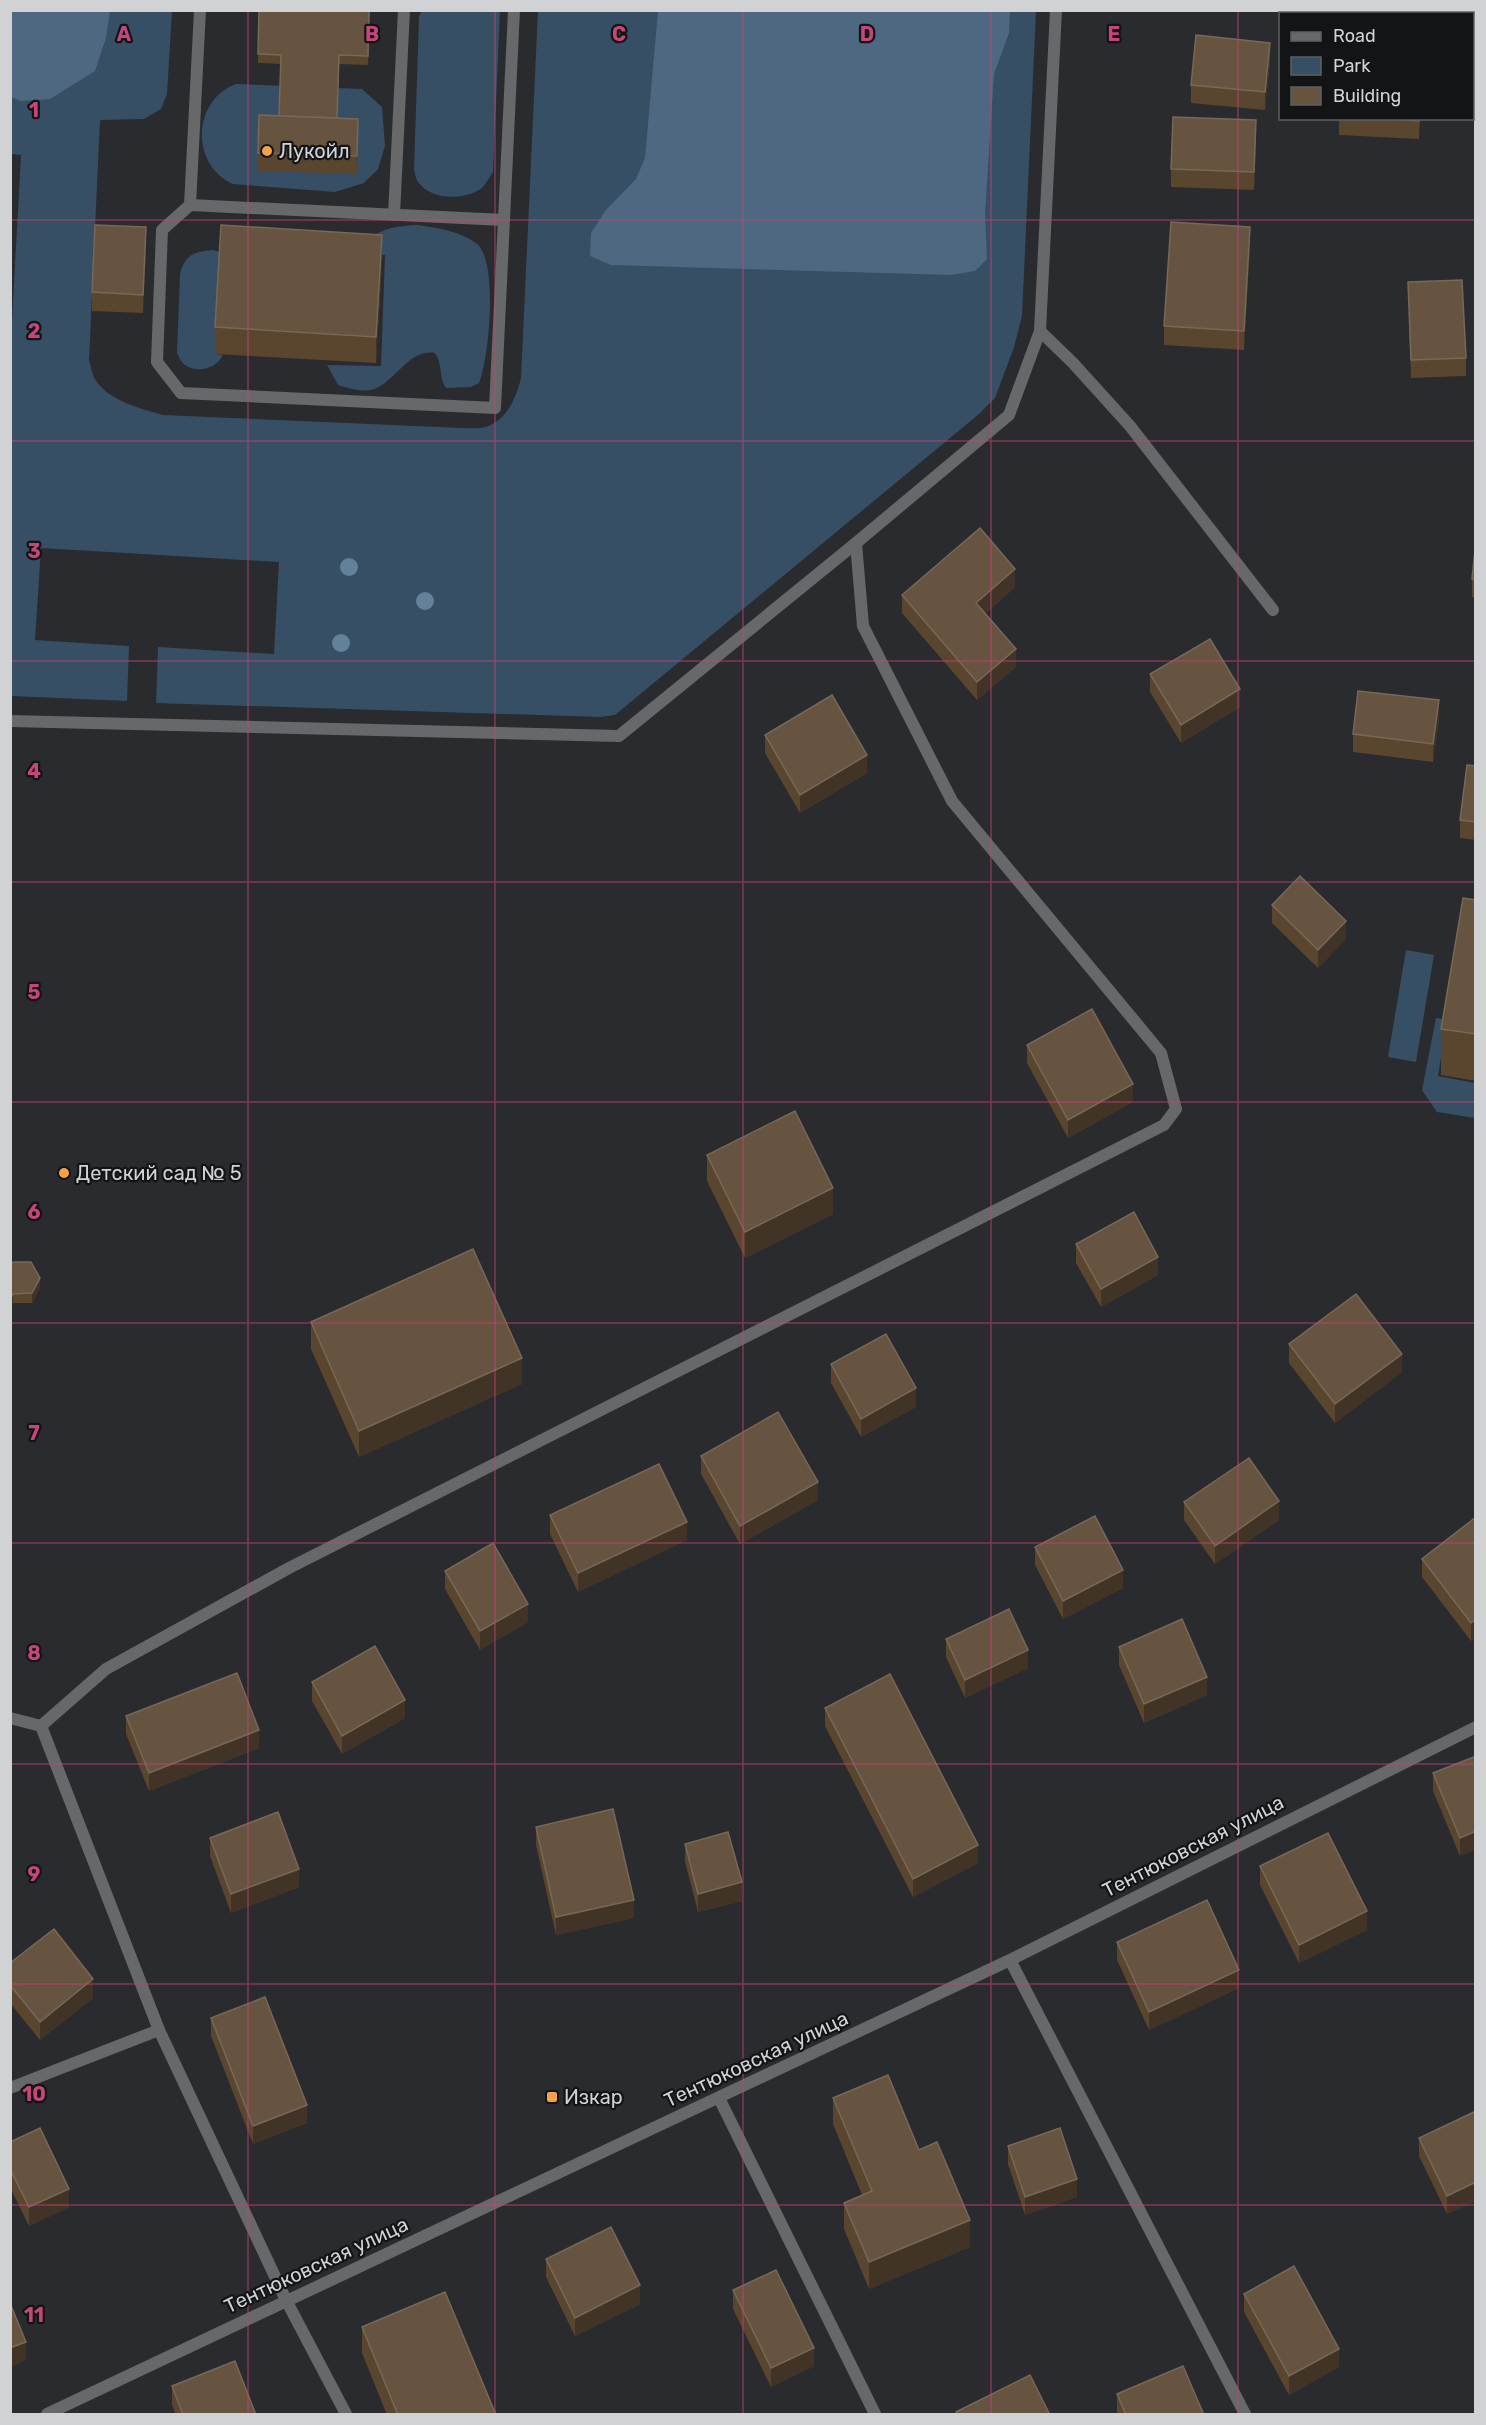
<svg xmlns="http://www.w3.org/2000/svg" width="1486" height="2425" font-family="Rubik,sans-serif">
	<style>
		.green { fill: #364f64 }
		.forest { fill: #4d6880 }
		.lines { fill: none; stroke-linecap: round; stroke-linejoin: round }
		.service { stroke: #666869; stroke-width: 12 }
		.minor { stroke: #666869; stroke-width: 12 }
		.tertiary { stroke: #666869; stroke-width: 12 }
		.tree { fill: #64819a }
		.wall { fill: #5a452e }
		.shaded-wall { fill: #413427 }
		.building { fill: #675440; stroke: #776857; stroke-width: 1.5 }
		.grid { fill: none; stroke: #c64679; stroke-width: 1.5; stroke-opacity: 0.55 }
		.poi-dot { fill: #f5a346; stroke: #121415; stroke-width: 2 }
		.labels { text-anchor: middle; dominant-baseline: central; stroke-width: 4.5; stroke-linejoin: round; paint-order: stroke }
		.poi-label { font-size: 20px; fill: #d0d2d4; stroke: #121415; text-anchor: start }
		.street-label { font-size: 20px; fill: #d0d2d4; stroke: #121415 }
		.grid-label { font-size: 20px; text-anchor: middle; font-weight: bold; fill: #c64679; stroke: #121415; stroke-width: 4.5; stroke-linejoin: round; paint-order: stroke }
	</style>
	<rect width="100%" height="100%" fill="#292b2e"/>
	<g class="green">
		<path d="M422,10L500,11L493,172C490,176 486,184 482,188C466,200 432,201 419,183C416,180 415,174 414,169L419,17Z"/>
		<path d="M11,11H172L167,94L161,109L144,119L100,120L89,360C91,366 92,374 95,379C107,400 141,409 163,415L462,428C469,428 479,429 486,427C508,419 516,398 521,378L538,11H1036L1022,316L1014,347L995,398L979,414L615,715L601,717L156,703L158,647L274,654L279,562L41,548L35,640L129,646L127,701L11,696L10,357L21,155L11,154Z"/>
		<path d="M236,84L362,89L382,107L385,146L378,169L364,183L335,192L233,184C190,165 192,100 236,84Z"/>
		<path d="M418,225C438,228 459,231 476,243C499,260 489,359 479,383L471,387L446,388C438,376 443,364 435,353C408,348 395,384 371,390C361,392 348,388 338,385L327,365L381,366L385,255H361C369,229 394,226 418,225Z"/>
		<path d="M212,250L221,252L216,354L223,355C217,368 198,374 185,365C181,362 179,357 177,353L180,274C185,255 193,252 212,250Z"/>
		<polygon points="1406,950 1434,955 1416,1062 1388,1057"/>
		<polygon points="1436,1018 1447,1020 1438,1076 1475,1083 1475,1118 1437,1112 1422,1090"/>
	</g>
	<g class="forest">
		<polygon points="11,10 110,11 106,38 95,71 50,99 21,101 11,97"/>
		<polygon points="658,11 1010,11 1009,33 994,74 985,214 987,259 975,271 951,275 611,265 590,256 591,233 606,210 636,179 645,158"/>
	</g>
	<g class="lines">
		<g class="service">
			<polyline points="190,205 200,10"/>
			<polyline points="394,215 404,10"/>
			<polyline points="504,220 190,205 162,230 157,362 181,393 495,408 514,10"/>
			<polyline points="1040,331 1073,363 1130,426 1273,610"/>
			<polyline points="41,1726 106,1669 289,1568 1164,1125 1176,1109 1161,1053 952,801 863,626 856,543"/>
			<polyline points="286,2300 346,2414"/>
		</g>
		<g class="minor">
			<polyline points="10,721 619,736 856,543 1009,415 1040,331 1056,10"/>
			<polyline points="10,1718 41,1726 159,2030 286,2300"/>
			<polyline points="1010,1960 1245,2414"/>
			<polyline points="10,2088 159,2030"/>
			<polyline points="719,2098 875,2414"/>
		</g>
		<polyline class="tertiary" points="47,2414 1010,1960 1476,1727"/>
	</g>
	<g class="tree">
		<circle cx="349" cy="567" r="9"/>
		<circle cx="425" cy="601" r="9"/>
		<circle cx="341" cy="643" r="9"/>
	</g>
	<g class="wall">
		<polygon points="259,10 370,10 368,65 339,64 337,118 358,137 357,174 258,171 258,153 279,116 281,64 258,63"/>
		<polygon points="1270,61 1265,110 1191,103 1191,85"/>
		<polygon points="1339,118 1420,118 1419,139 1339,135"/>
		<polygon points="1256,138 1254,190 1171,187 1171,169"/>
		<polygon points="146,245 143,313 92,311 92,292"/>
		<polygon points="1250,245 1244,350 1164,345 1164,326"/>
		<polygon points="382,261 376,363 215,354 215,327"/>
		<polygon points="1408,282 1466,358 1466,376 1411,378"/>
		<polygon points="1476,540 1476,598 1472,597 1472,579"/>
		<polygon points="1015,587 985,614 1016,667 977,700 902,613 902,595"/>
		<polygon points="1150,674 1240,707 1181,743 1150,692"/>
		<polygon points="1439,718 1433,762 1353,752 1353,734"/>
		<polygon points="765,735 867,773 800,813 765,753"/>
		<polygon points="1476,766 1476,840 1460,838 1460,820"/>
		<polygon points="1476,900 1476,1081 1441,1075 1441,1029"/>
		<polygon points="1272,905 1346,939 1318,968 1272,923"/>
		<polygon points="1027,1045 1133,1102 1068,1138 1027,1063"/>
		<polygon points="707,1155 833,1214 745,1258 707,1181"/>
		<polygon points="1076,1244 1158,1275 1101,1307 1076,1263"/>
		<polygon points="10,1267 40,1287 32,1303 13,1303 10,1309"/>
		<polygon points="311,1322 522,1384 359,1457 311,1349"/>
		<polygon points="1289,1344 1402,1372 1335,1423 1289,1363"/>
		<polygon points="831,1364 916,1407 861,1437 831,1383"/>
		<polygon points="701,1456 818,1500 740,1544 701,1474"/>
		<polygon points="1184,1502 1279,1520 1215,1564 1184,1520"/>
		<polygon points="550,1515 687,1540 578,1592 550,1534"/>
		<polygon points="1476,1517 1476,1638 1471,1641 1422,1577 1422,1559"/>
		<polygon points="1035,1547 1123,1588 1063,1619 1035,1565"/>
		<polygon points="445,1571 528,1622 480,1650 445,1589"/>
		<polygon points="946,1639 1028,1668 965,1698 946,1657"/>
		<polygon points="1119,1647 1207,1695 1144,1723 1119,1665"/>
		<polygon points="312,1682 405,1718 342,1754 312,1701"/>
		<polygon points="825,1708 978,1863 913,1897 825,1726"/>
		<polygon points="126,1716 259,1748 149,1791 126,1734"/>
		<polygon points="1476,1756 1460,1856 1433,1791 1433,1773"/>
		<polygon points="536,1827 634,1918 556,1935 536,1845"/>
		<polygon points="210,1838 299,1887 231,1913 210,1856"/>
		<polygon points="685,1844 742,1901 698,1912 685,1862"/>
		<polygon points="1260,1866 1367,1930 1299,1963 1260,1885"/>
		<polygon points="1117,1942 1239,1988 1149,2030 1117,1960"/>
		<polygon points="10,1963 93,1998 40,2040 10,2003"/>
		<polygon points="211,2018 307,2123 253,2144 211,2036"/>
		<polygon points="833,2098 919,2150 970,2247 869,2289 844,2229 844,2203 862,2195 833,2124"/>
		<polygon points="1476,2111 1476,2201 1447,2214 1419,2156 1419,2138"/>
		<polygon points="10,2142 69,2207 29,2226 10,2187"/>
		<polygon points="1008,2146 1077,2197 1025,2215 1008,2164"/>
		<polygon points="546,2259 640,2304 575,2336 546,2277"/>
		<polygon points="733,2290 814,2366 771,2387 733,2309"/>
		<polygon points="1244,2294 1339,2367 1289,2395 1244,2312"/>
		<polygon points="362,2327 496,2415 387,2415 362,2353"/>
		<polygon points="172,2386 256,2415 176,2415 172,2405"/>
		<polygon points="1117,2394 1204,2415 1118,2415 1117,2412"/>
	</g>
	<g class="shaded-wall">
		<polygon points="1270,43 1270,61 1265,110 1265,92"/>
		<polygon points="358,119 358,137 357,174 357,156"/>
		<polygon points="1256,120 1256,138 1254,190 1254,172"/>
		<polygon points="146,227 146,245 143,313 143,295"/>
		<polygon points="1250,227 1250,245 1244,350 1244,331"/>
		<polygon points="382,235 382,261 376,363 376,337"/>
		<polygon points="1015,569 1015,587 976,622 976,603"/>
		<polygon points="1016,649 1016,667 977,700 977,682"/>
		<polygon points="1240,689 1240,707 1181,743 1181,725"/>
		<polygon points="1439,700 1439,718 1433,762 1433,744"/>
		<polygon points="867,755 867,773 800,813 800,795"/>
		<polygon points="1346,921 1346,939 1318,968 1318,950"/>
		<polygon points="1133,1084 1133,1102 1068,1138 1068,1120"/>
		<polygon points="833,1188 833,1214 745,1258 745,1232"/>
		<polygon points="1158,1257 1158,1275 1101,1307 1101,1289"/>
		<polygon points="40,1278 40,1287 32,1303 32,1293"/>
		<polygon points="13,1294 13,1303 10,1309 10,1299"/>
		<polygon points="1402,1354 1402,1372 1335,1423 1335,1404"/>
		<polygon points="522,1358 522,1384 359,1457 359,1431"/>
		<polygon points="916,1388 916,1407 861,1437 861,1419"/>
		<polygon points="818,1482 818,1500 740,1544 740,1526"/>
		<polygon points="1279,1501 1279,1520 1215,1564 1215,1546"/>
		<polygon points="687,1522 687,1540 578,1592 578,1573"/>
		<polygon points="1123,1570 1123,1588 1063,1619 1063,1601"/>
		<polygon points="528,1604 528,1622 480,1650 480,1631"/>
		<polygon points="1476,1619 1476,1638 1471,1641 1471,1623"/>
		<polygon points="1028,1650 1028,1668 965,1698 965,1680"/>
		<polygon points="1207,1677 1207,1695 1144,1723 1144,1704"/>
		<polygon points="405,1700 405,1718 342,1754 342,1736"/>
		<polygon points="259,1730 259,1748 149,1791 149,1773"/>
		<polygon points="1476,1831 1476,1850 1460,1856 1460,1838"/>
		<polygon points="978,1845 978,1863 913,1897 913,1879"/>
		<polygon points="299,1869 299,1887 231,1913 231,1894"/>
		<polygon points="742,1882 742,1901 698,1912 698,1894"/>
		<polygon points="634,1900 634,1918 556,1935 556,1917"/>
		<polygon points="1367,1911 1367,1930 1299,1963 1299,1945"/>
		<polygon points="1239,1970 1239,1988 1149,2030 1149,2012"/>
		<polygon points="93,1979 93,1998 40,2040 40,2022"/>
		<polygon points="307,2105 307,2123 253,2144 253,2126"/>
		<polygon points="1077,2179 1077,2197 1025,2215 1025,2197"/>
		<polygon points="1476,2182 1476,2201 1447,2214 1447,2196"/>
		<polygon points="69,2189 69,2207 29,2226 29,2207"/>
		<polygon points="970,2220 970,2247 869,2289 869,2262"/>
		<polygon points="640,2285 640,2304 575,2336 575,2318"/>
		<polygon points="26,2342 26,2360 10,2367 10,2348"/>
		<polygon points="814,2348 814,2366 771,2387 771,2368"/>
		<polygon points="1339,2349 1339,2367 1289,2395 1289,2376"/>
	</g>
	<g class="building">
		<polygon points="259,10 369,10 368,56 339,55 337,118 279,116 281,55 258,54"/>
		<polygon points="1196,35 1270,43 1265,92 1191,85"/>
		<polygon points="259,115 358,119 357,156 258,153"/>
		<polygon points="1173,117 1256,120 1254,172 1171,169"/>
		<polygon points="1377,118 1419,118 1419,121"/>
		<polygon points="1171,222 1250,227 1244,331 1164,326"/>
		<polygon points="95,225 146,227 143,295 92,292"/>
		<polygon points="221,225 382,235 376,337 215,327"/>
		<polygon points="1462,280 1466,358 1411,360 1408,282"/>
		<polygon points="980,528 1015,569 976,603 1016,649 977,682 902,595"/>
		<polygon points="1476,540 1476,580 1472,579"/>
		<polygon points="1210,639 1240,689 1181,725 1150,674"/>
		<polygon points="1358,691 1439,700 1433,744 1353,734"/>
		<polygon points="832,695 867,755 800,795 765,735"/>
		<polygon points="1467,765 1476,766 1476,822 1460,820"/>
		<polygon points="1300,876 1346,921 1318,950 1272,905"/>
		<polygon points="1463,898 1476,900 1476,1034 1441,1029"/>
		<polygon points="1092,1009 1133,1084 1068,1120 1027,1045"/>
		<polygon points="795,1111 833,1188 745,1232 707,1155"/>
		<polygon points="1134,1212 1158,1257 1101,1289 1076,1244"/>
		<polygon points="473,1249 522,1358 359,1431 311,1322"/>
		<polygon points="13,1262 31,1262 40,1278 32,1293 13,1294 10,1299 10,1267"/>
		<polygon points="1356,1294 1402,1354 1335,1404 1289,1344"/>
		<polygon points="886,1334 916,1388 861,1419 831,1364"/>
		<polygon points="778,1412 818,1482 740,1526 701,1456"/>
		<polygon points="1249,1458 1279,1501 1215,1546 1184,1502"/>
		<polygon points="659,1464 687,1522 578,1573 550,1515"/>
		<polygon points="1095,1516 1123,1570 1063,1601 1035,1547"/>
		<polygon points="1476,1517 1476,1619 1471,1623 1422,1559"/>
		<polygon points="493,1543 528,1604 480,1631 445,1571"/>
		<polygon points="1009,1609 1028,1650 965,1680 946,1639"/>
		<polygon points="1182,1619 1207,1677 1144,1704 1119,1647"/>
		<polygon points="375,1646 405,1700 342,1736 312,1682"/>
		<polygon points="237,1673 259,1730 149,1773 126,1716"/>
		<polygon points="890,1674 978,1845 913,1879 825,1708"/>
		<polygon points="1476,1756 1476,1831 1460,1838 1433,1773"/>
		<polygon points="613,1809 634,1900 556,1917 536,1827"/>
		<polygon points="278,1812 299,1869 231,1894 210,1838"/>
		<polygon points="728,1832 742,1882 698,1894 685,1844"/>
		<polygon points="1328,1833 1367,1911 1299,1945 1260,1866"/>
		<polygon points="1207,1900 1239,1970 1149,2012 1117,1942"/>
		<polygon points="54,1929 93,1979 40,2022 10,1985 10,1963"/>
		<polygon points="265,1997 307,2105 253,2126 211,2018"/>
		<polygon points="888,2075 919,2150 937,2142 970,2220 869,2262 844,2203 872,2191 833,2098"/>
		<polygon points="1476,2111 1476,2182 1447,2196 1419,2138"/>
		<polygon points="40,2128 69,2189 29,2207 10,2169 10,2142"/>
		<polygon points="1060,2128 1077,2179 1025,2197 1008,2146"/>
		<polygon points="611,2227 640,2285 575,2318 546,2259"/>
		<polygon points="1294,2266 1339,2349 1289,2376 1244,2294"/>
		<polygon points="776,2270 814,2348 771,2368 733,2290"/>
		<polygon points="445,2292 496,2415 398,2415 362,2327"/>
		<polygon points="10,2303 26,2342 10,2348"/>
		<polygon points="235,2361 256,2415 183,2415 172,2386"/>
		<polygon points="1183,2366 1204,2415 1126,2415 1117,2394"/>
		<polygon points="1030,2375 1050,2415 957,2415 956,2412"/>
	</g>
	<path class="grid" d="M248,10V2414M495,10V2414M743,10V2414M991,10V2414M1238,10V2414M10,220H1476M10,441H1476M10,661H1476M10,882H1476M10,1102H1476M10,1323H1476M10,1543H1476M10,1764H1476M10,1984H1476M10,2205H1476"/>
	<g class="poi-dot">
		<circle cx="267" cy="151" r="6"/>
		<circle cx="64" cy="1173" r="6"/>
		<rect x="546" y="2091" width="12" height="12" rx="3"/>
	</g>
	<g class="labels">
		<g class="poi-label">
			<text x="279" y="151">Лукойл</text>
			<text x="76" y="1173">Детский сад № 5</text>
			<text x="564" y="2097">Изкар</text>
		</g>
		<g class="street-label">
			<text transform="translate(1193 1846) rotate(-27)">Тентюковская улица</text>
			<text transform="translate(756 2059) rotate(-25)">Тентюковская улица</text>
			<text transform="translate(316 2265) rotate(-25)">Тентюковская улица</text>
		</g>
	</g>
	<g class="grid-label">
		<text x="124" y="41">A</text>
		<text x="372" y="41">B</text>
		<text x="619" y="41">C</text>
		<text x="867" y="41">D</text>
		<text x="1114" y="41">E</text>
		<text x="34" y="117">1</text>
		<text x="34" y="338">2</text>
		<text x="34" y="558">3</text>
		<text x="34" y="778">4</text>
		<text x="34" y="999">5</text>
		<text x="34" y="1219">6</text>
		<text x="34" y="1440">7</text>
		<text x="34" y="1660">8</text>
		<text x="34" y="1881">9</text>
		<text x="34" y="2101">10</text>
		<text x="34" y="2322">11</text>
	</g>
	<rect width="1486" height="2425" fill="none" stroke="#d0d2d4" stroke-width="24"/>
	<rect x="1279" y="12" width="195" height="108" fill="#121415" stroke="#5e6061" stroke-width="1.5"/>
	<rect x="1291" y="32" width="30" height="9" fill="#666869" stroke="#5e6061" stroke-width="1.5"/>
	<text x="1333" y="42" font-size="18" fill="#d0d2d4">Road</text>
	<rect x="1291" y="57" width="30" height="18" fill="#364f64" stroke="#5e6061" stroke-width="1.5"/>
	<text x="1333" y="72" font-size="18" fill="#d0d2d4">Park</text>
	<rect x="1291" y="87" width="30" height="18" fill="#675440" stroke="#5e6061" stroke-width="1.5"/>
	<text x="1333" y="102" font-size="18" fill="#d0d2d4">Building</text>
</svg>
